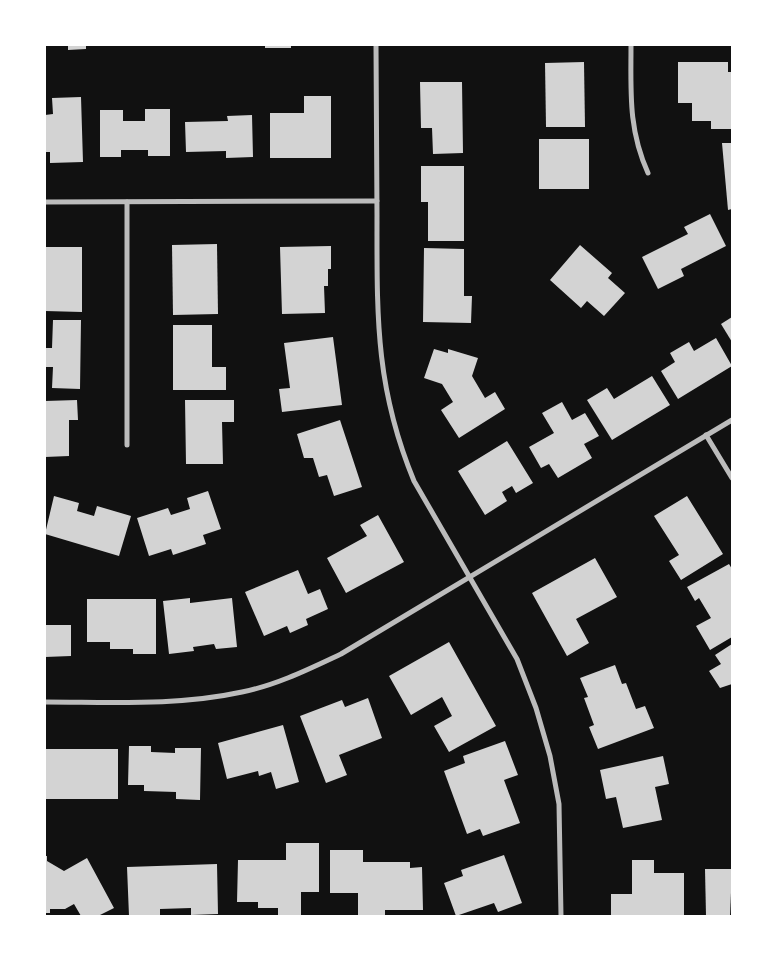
<svg xmlns="http://www.w3.org/2000/svg" width="777" height="961" font-family="'Space Grotesk',sans-serif">
	<style>
		.building { fill: #d3d3d3 }
		.lines { fill: none; stroke-linecap: round; stroke-linejoin: round }
		.minor { stroke: #bcbcbc; stroke-width: 5 }
	</style>
	<rect width="100%" height="100%" fill="#111"/>
	<g class="building">
		<polygon points="68,45 86,45 86,49 68,50"/>
		<rect x="265" y="45" width="26" height="3"/>
		<polygon points="584,62 585,127 546,127 545,63"/>
		<polygon points="678,62 728,62 728,72 732,72 732,129 711,129 711,121 692,121 692,103 678,103"/>
		<polygon points="420,82 462,82 463,153 433,154 432,128 421,128"/>
		<polygon points="304,96 331,96 331,158 270,158 270,113 304,113"/>
		<polygon points="81,97 83,162 50,163 50,152 45,152 45,115 53,114 52,98"/>
		<polygon points="145,109 170,109 170,156 148,156 148,150 121,150 121,157 100,157 100,110 123,110 123,121 145,121"/>
		<polygon points="252,115 253,157 226,158 226,151 186,152 185,122 228,121 227,116"/>
		<rect x="539" y="139" width="50" height="50"/>
		<polygon points="722,143 732,143 732,209 728,210"/>
		<polygon points="421,166 464,166 464,241 428,241 428,202 421,202"/>
		<polygon points="710,214 726,246 681,269 684,276 658,289 642,257 688,234 684,227"/>
		<polygon points="217,244 218,314 173,315 172,245"/>
		<polygon points="580,245 612,273 608,278 625,293 604,316 587,301 581,308 550,280"/>
		<polygon points="331,246 331,269 328,269 328,286 324,286 325,313 282,314 280,247"/>
		<polygon points="45,247 82,247 82,312 45,311"/>
		<polygon points="424,248 464,249 464,296 472,296 471,323 423,322"/>
		<polygon points="732,317 732,342 721,324"/>
		<polygon points="53,320 81,320 80,389 52,388 53,367 45,367 45,348 52,348"/>
		<polygon points="173,325 212,325 212,367 226,367 226,390 173,390"/>
		<polygon points="333,337 342,405 282,412 279,389 290,388 284,343"/>
		<polygon points="716,338 732,366 678,399 661,371 675,362 670,353 689,342 694,351"/>
		<polygon points="434,349 448,353 448,349 478,358 472,376 485,398 495,392 505,409 459,438 441,410 453,402 442,384 424,378"/>
		<polygon points="652,376 670,405 612,440 587,400 607,388 614,399"/>
		<polygon points="77,400 78,420 69,420 69,456 45,457 45,401"/>
		<polygon points="185,400 234,400 234,422 222,422 223,464 186,464"/>
		<polygon points="562,402 572,420 585,413 599,436 584,444 592,458 558,478 549,464 541,468 529,447 554,433 542,413"/>
		<polygon points="340,420 362,487 334,496 327,475 319,477 313,458 304,458 297,434"/>
		<polygon points="507,441 533,483 516,493 512,486 502,492 507,501 485,515 458,471"/>
		<polygon points="208,491 221,529 203,535 206,544 173,555 171,549 149,556 137,518 168,508 171,515 190,509 187,498"/>
		<polygon points="54,496 79,503 77,511 94,516 97,506 131,516 119,556 45,534"/>
		<polygon points="687,496 723,554 681,580 669,561 679,555 654,516"/>
		<polygon points="378,515 404,562 346,593 327,558 367,536 360,525"/>
		<polygon points="595,558 617,597 576,619 589,643 567,656 532,593"/>
		<polygon points="729,564 732,569 732,637 710,650 696,626 711,618 699,598 695,601 687,587"/>
		<polygon points="298,570 308,594 320,589 328,609 306,619 308,625 290,633 287,626 264,636 245,592"/>
		<polygon points="190,598 190,603 232,598 237,647 216,649 214,644 193,647 194,651 169,654 163,601"/>
		<polygon points="87,599 156,599 156,654 133,654 133,649 110,649 110,642 87,642"/>
		<polygon points="45,625 71,625 71,656 45,657"/>
		<polygon points="449,642 496,726 449,752 434,726 452,716 442,697 411,715 389,676"/>
		<polygon points="732,644 732,684 720,688 709,671 721,664 715,655"/>
		<polygon points="615,665 622,684 626,683 636,709 645,706 654,728 598,749 589,727 594,725 584,698 588,697 580,678"/>
		<polygon points="368,698 382,738 339,755 347,775 326,783 300,716 342,700 345,707"/>
		<polygon points="283,725 299,782 276,789 271,772 259,776 258,771 227,779 218,743"/>
		<polygon points="505,741 518,775 504,780 520,823 483,836 480,829 467,834 444,771 465,763 463,756"/>
		<polygon points="129,746 151,746 151,752 175,753 175,748 201,748 200,800 176,799 176,792 144,791 144,785 128,785"/>
		<rect x="46" y="749" width="72" height="50"/>
		<polygon points="663,756 669,784 655,787 662,820 623,828 616,797 606,799 600,770"/>
		<polygon points="286,843 319,843 319,892 301,892 301,916 278,916 278,908 258,908 258,902 237,902 238,860 286,860"/>
		<polygon points="330,850 363,850 363,862 410,862 410,868 422,867 423,910 385,910 385,916 358,916 358,893 330,893"/>
		<polygon points="504,855 522,903 498,912 494,903 456,916 444,883 463,876 461,870"/>
		<polygon points="45,856 47,856 47,861 64,871 87,858 114,908 98,916 81,916 74,904 65,909 50,909 50,913 45,913"/>
		<polygon points="632,860 654,860 654,873 684,873 684,915 611,915 611,894 632,894"/>
		<polygon points="217,864 218,914 191,915 191,908 160,909 160,916 129,916 127,867"/>
		<polygon points="705,869 732,869 730,916 706,916"/>
	</g>
	<g class="lines">
		<g class="minor">
			<path d="M376,45C376,102 377,159 377,216C377,315 375,387 414,481L517,659L536,708L550,756L559,804L561,916"/>
			<path d="M631,45C631,91 628,129 648,173"/>
			<polyline points="45,202 377,201"/>
			<polyline points="706,435 732,478"/>
			<polyline points="127,445 127,202"/>
			<path d="M45,702C111,702 178,706 242,692C277,685 309,669 341,654L732,420"/>
		</g>
	</g>
	<rect width="777" height="961" fill="none" stroke="#ffffff" stroke-width="92"/>
</svg>
